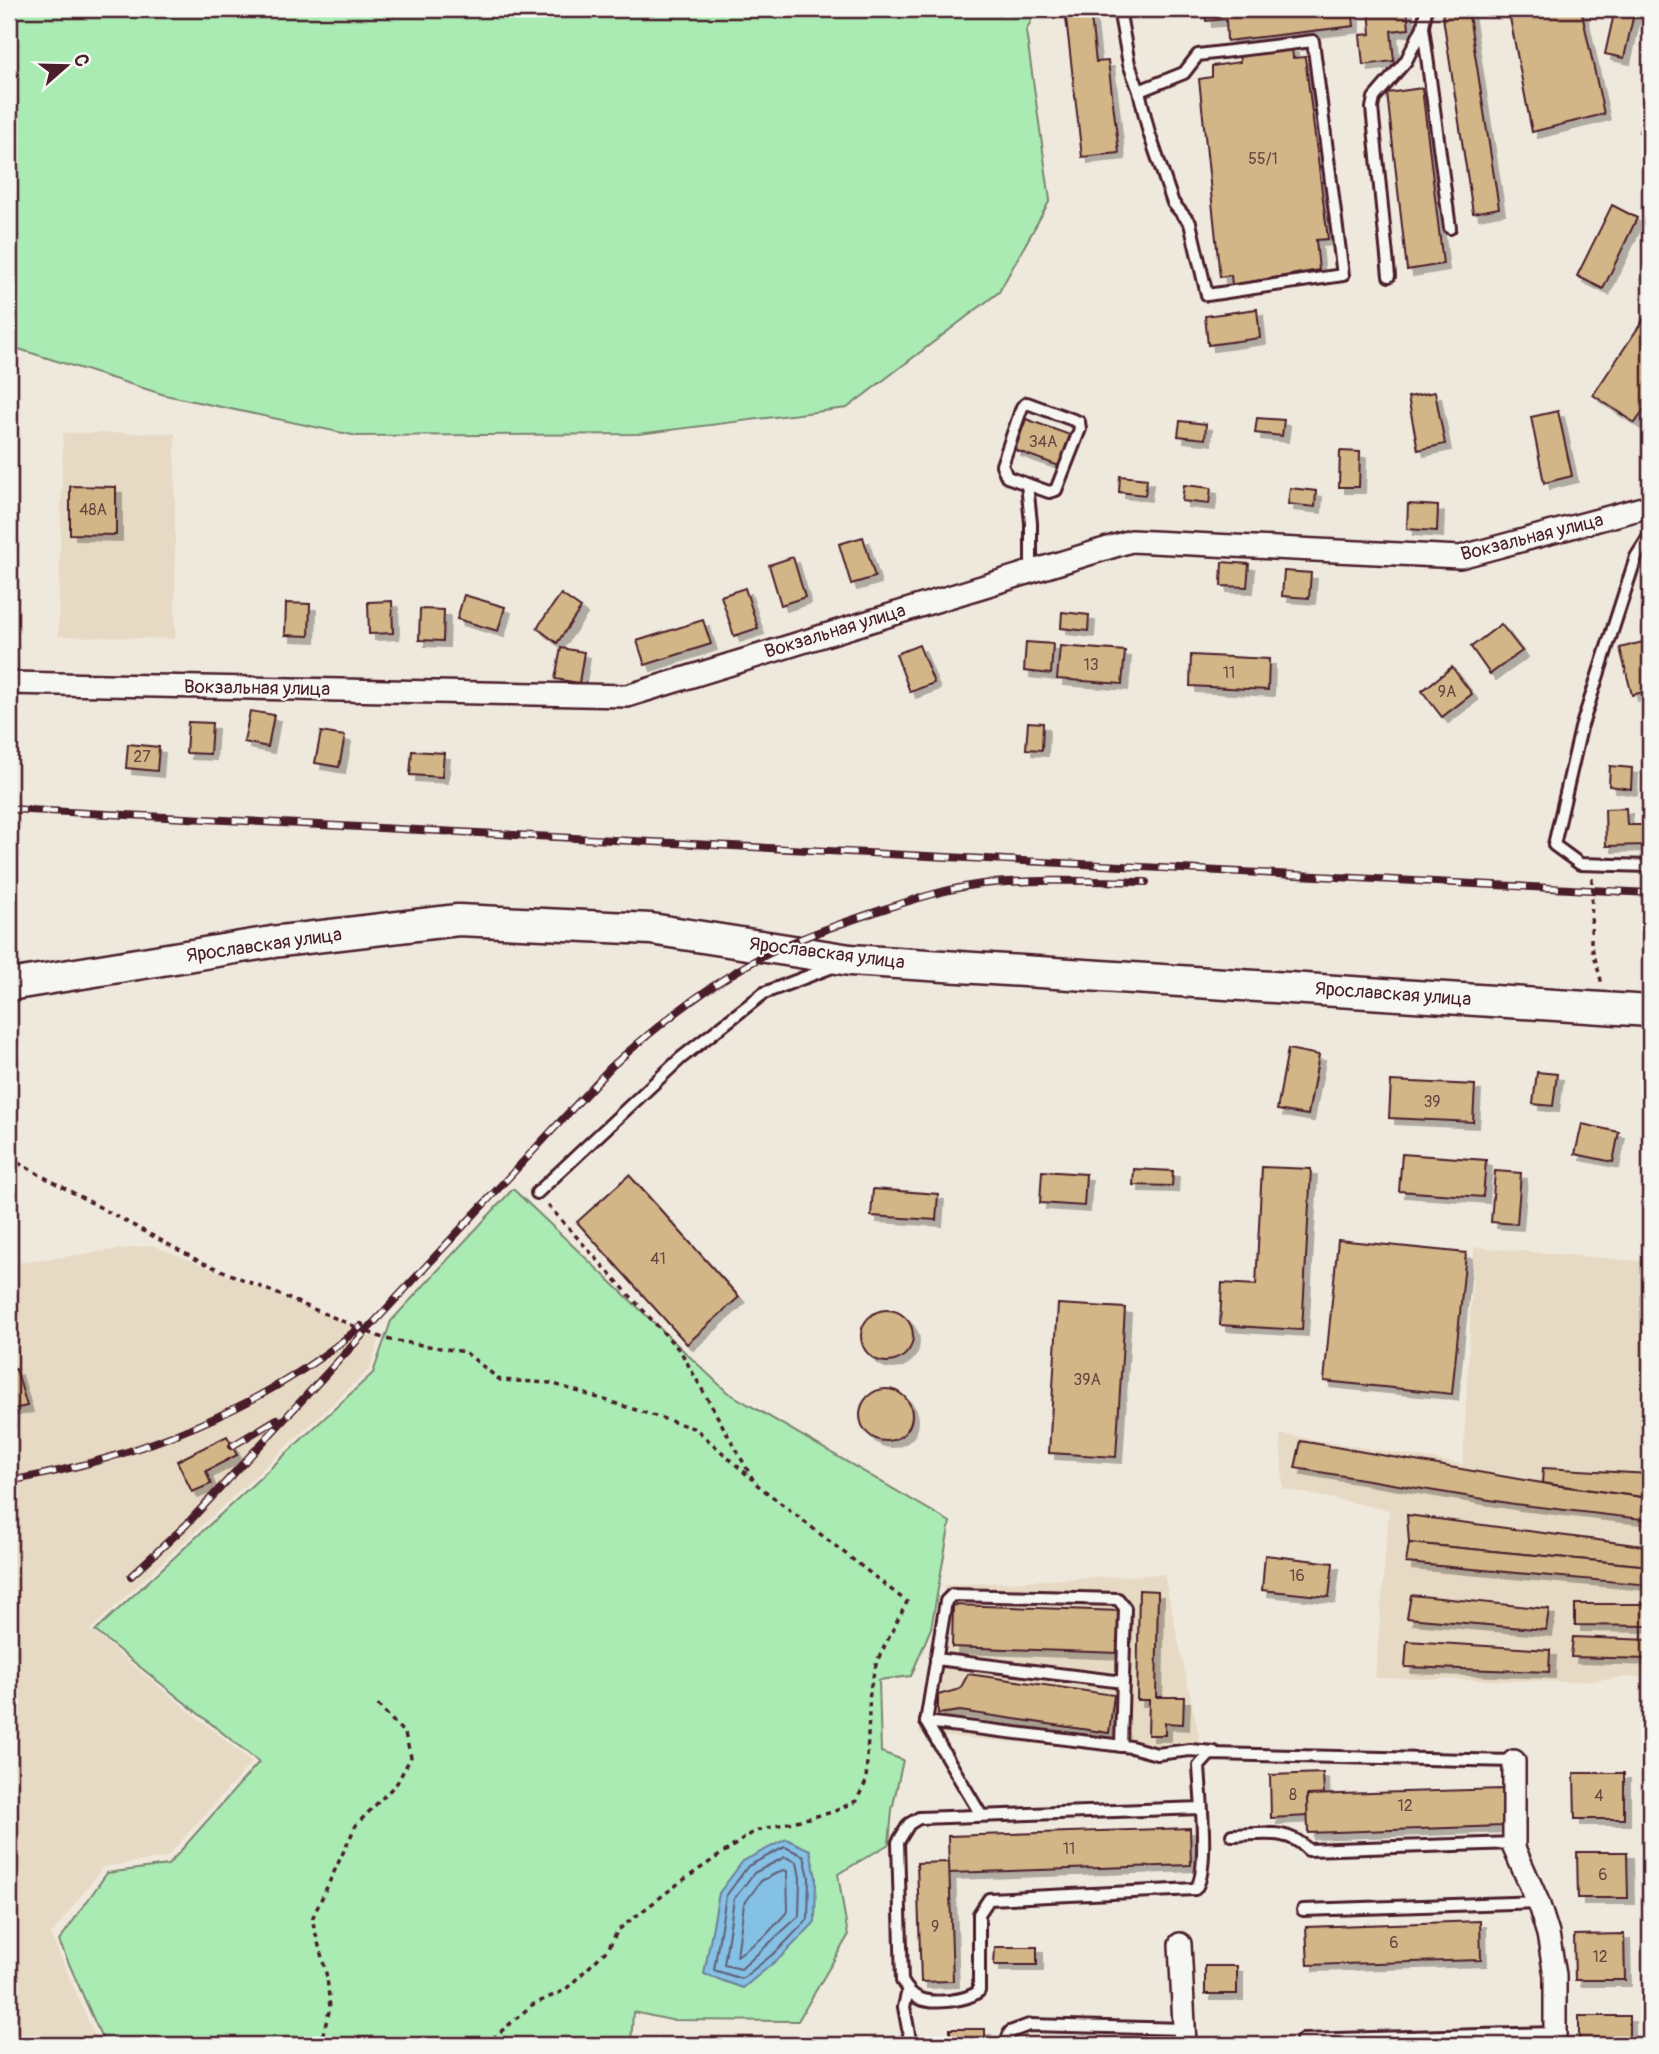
<svg xmlns="http://www.w3.org/2000/svg" width="1659" height="2054" font-family="Pangolin,sans-serif">
	<style>
		.built { fill: #e7dac4 }
		.green { fill: #aaebb4; stroke: #7a8570; stroke-width: 2 }
		.water { fill: #85c0e5; stroke: #6d809b; stroke-width: 2 }
		.lines { fill: none; stroke-linecap: round; stroke-linejoin: round }
		.shore { stroke: #625f75; stroke-width: 2 }
		.building { fill: #d3b688; stroke: #4a1f2b; stroke-width: 2; filter: url(#shadow) }
		.lane-casing { stroke: #4a1f2b; stroke-width: 16 }
		.street-casing { stroke: #4a1f2b; stroke-width: 26 }
		.secondary-casing { stroke: #4a1f2b; stroke-width: 35 }
		.path { stroke: #4a1f2b; stroke-width: 3.5; stroke-dasharray: 5 5; stroke-linecap: butt }
		.lane { stroke: #f6f6f2; stroke-width: 10 }
		.street { stroke: #f6f6f2; stroke-width: 21 }
		.secondary { stroke: #f6f6f2; stroke-width: 30 }
		.rail-casing { stroke: #4a1f2b; stroke-width: 8 }
		.rail { stroke: #f6f6f2; stroke-width: 5; stroke-dasharray: 16; stroke-linecap: butt }
		.labels { text-anchor: middle; dominant-baseline: central; stroke-width: 5; stroke-linejoin: round; paint-order: stroke }
		.number-label { font-size: 16px; fill: #6c4542 }
		.street-label { font-size: 19px; fill: #4a1f2b; stroke: #f6f6f2 }
	</style>
	<defs>
		<filter id="shadow"><feDropShadow dx="6" dy="6" stdDeviation="0" flood-color="#0004"/></filter>
	</defs>
	<rect width="100%" height="100%" fill="#efe9dd"/>
	<filter id="ink" filterUnits="userSpaceOnUse"><feTurbulence type="fractalNoise" baseFrequency=".0143" numOctaves="2"/><feDisplacementMap in="SourceGraphic" scale="14" xChannelSelector="R" yChannelSelector="G"/><feConvolveMatrix kernelMatrix="1 2 1 2 8 2 1 2 1" color-interpolation-filters="sRGB"/></filter>
	<g filter="url(#ink)">
		<g class="built">
			<polygon points="63,433 175,433 175,639 58,636"/>
			<polygon points="152,1245 380,1336 370,1369 90,1630 252,1762 166,1858 103,1867 51,1935 99,2045 9,2045 9,1264"/>
			<polygon points="1474,1247 1650,1262 1650,1676 1564,1682 1375,1678 1389,1510 1283,1489 1280,1434 1463,1464"/>
			<polygon points="1164,1574 1199,1736 1192,1758 919,1734 945,1585"/>
		</g>
		<g class="green">
			<polygon points="15,9 1037,9 1026,31 1050,200 999,292 847,408 638,434 357,436 165,395 9,346"/>
			<polygon points="513,1189 727,1392 950,1522 931,1628 911,1676 879,1680 881,1752 903,1760 892,1810 889,1844 838,1874 848,1936 798,2021 671,2020 633,2012 631,2045 105,2045 59,1941 107,1873 168,1865 259,1762 95,1631 373,1373 391,1321"/>
		</g>
		<polygon class="water" points="786,1839 810,1850 816,1877 815,1922 783,1955 743,1988 704,1974 719,1893 743,1861"/>
		<g class="lines">
			<g class="shore">
				<polygon points="785,1847 804,1856 809,1877 808,1919 778,1950 742,1979 714,1970 726,1896 748,1866"/>
				<polygon points="785,1857 797,1862 800,1878 799,1916 741,1969 724,1965 734,1899 754,1873"/>
				<polygon points="783,1870 787,1871 788,1911 765,1936 737,1956 744,1904 761,1881"/>
			</g>
		</g>
		<g class="building">
			<polygon points="1065,9 1090,9 1096,62 1108,61 1119,153 1082,157"/>
			<polygon points="1205,9 1352,9 1354,26 1227,41 1226,19 1206,21"/>
			<polygon points="1369,9 1407,9 1409,29 1391,31 1394,61 1363,65 1360,35 1371,34"/>
			<polygon points="1451,9 1468,9 1499,208 1473,213 1442,11"/>
			<polygon points="1552,9 1581,9 1604,114 1532,132 1510,18"/>
			<polygon points="1615,9 1635,9 1624,58 1605,54"/>
			<polygon points="1292,47 1293,58 1305,57 1328,239 1316,240 1319,270 1232,285 1231,275 1220,277 1199,79 1212,77 1212,66 1240,62 1239,54"/>
			<polygon points="1422,88 1443,264 1407,270 1387,93"/>
			<polygon points="1650,93 1650,135 1639,132"/>
			<polygon points="1612,205 1637,218 1603,289 1577,276"/>
			<polygon points="1257,309 1260,338 1208,345 1205,316"/>
			<polygon points="1650,310 1650,401 1635,423 1593,395"/>
			<polygon points="1435,392 1445,444 1418,450 1408,397"/>
			<polygon points="1558,411 1572,476 1544,483 1531,417"/>
			<polygon points="1257,418 1284,420 1282,436 1255,433"/>
			<polygon points="1026,419 1070,435 1059,466 1015,450"/>
			<polygon points="1180,421 1206,424 1205,439 1178,436"/>
			<polygon points="1340,451 1360,452 1359,487 1339,487"/>
			<polygon points="1120,476 1147,479 1145,495 1119,492"/>
			<polygon points="1184,485 1211,488 1209,504 1182,501"/>
			<polygon points="70,486 116,487 116,535 70,534"/>
			<polygon points="1290,488 1316,491 1315,507 1288,504"/>
			<polygon points="1408,504 1438,506 1437,531 1407,529"/>
			<polygon points="863,537 875,577 851,584 839,544"/>
			<polygon points="793,557 805,597 781,605 769,565"/>
			<polygon points="1222,562 1249,564 1247,587 1221,586"/>
			<polygon points="1284,571 1311,573 1309,598 1282,596"/>
			<polygon points="745,588 758,628 734,636 721,596"/>
			<polygon points="561,594 581,608 557,643 537,628"/>
			<polygon points="464,595 505,607 498,631 457,619"/>
			<polygon points="392,601 393,633 369,634 368,602"/>
			<polygon points="286,603 310,604 309,636 285,635"/>
			<polygon points="420,609 444,610 443,641 419,640"/>
			<polygon points="1062,612 1089,615 1088,631 1061,628"/>
			<polygon points="703,620 711,644 645,665 637,641"/>
			<polygon points="1501,624 1522,651 1490,674 1471,647"/>
			<polygon points="1650,640 1650,690 1632,695 1620,648"/>
			<polygon points="1026,642 1053,644 1051,674 1024,671"/>
			<polygon points="919,645 934,683 910,692 896,654"/>
			<polygon points="1060,646 1125,651 1122,684 1057,679"/>
			<polygon points="561,648 584,652 579,683 555,679"/>
			<polygon points="1191,655 1269,659 1268,690 1190,686"/>
			<polygon points="1452,667 1472,694 1442,717 1422,691"/>
			<polygon points="250,711 274,715 268,747 244,742"/>
			<polygon points="188,722 212,723 210,754 186,753"/>
			<polygon points="1028,722 1043,723 1042,750 1026,749"/>
			<polygon points="321,732 345,736 339,767 315,763"/>
			<polygon points="128,744 159,747 157,771 126,768"/>
			<polygon points="412,751 444,753 442,777 410,775"/>
			<polygon points="1610,766 1632,768 1631,789 1609,786"/>
			<polygon points="1626,808 1627,825 1650,825 1649,845 1606,846 1605,809"/>
			<polygon points="1288,1049 1319,1055 1308,1115 1277,1110"/>
			<polygon points="1537,1072 1557,1074 1553,1106 1533,1104"/>
			<polygon points="1391,1081 1475,1085 1473,1122 1389,1118"/>
			<polygon points="1582,1124 1619,1132 1613,1162 1575,1154"/>
			<polygon points="1402,1154 1486,1160 1483,1197 1399,1191"/>
			<polygon points="1262,1167 1311,1169 1302,1330 1220,1325 1222,1283 1256,1285"/>
			<polygon points="1134,1169 1173,1171 1172,1186 1133,1185"/>
			<polygon points="1042,1171 1086,1174 1084,1206 1040,1203"/>
			<polygon points="1495,1171 1521,1173 1517,1224 1491,1222"/>
			<polygon points="629,1175 739,1297 687,1344 577,1222"/>
			<polygon points="873,1189 938,1194 936,1220 871,1216"/>
			<polygon points="1338,1240 1466,1253 1452,1394 1324,1381"/>
			<polygon points="1058,1304 1125,1308 1116,1457 1049,1453"/>
			<circle cx="887" cy="1336" r="26"/>
			<polygon points="16,1369 27,1406 9,1410 9,1371"/>
			<circle cx="886" cy="1415" r="26"/>
			<polygon points="227,1436 237,1455 206,1471 211,1484 192,1492 177,1461"/>
			<polygon points="1301,1441 1553,1485 1650,1498 1650,1520 1514,1504 1295,1468"/>
			<polygon points="1543,1468 1650,1474 1650,1498 1542,1483"/>
			<polygon points="1407,1515 1650,1547 1650,1566 1409,1543"/>
			<polygon points="1409,1543 1650,1566 1650,1585 1406,1563"/>
			<polygon points="1265,1555 1333,1563 1329,1597 1262,1590"/>
			<polygon points="1139,1590 1158,1591 1156,1697 1184,1697 1183,1724 1165,1723 1165,1735 1148,1735 1149,1700 1137,1700"/>
			<polygon points="1411,1595 1549,1609 1546,1630 1407,1618"/>
			<polygon points="1575,1604 1650,1604 1650,1626 1575,1625"/>
			<polygon points="953,1605 1121,1611 1119,1653 952,1647"/>
			<polygon points="1573,1637 1650,1640 1650,1659 1571,1657"/>
			<polygon points="1407,1641 1550,1650 1549,1672 1405,1667"/>
			<polygon points="968,1674 1114,1695 1109,1733 960,1711 938,1714 938,1695 960,1689"/>
			<polygon points="1323,1773 1324,1795 1307,1795 1308,1816 1271,1818 1270,1775"/>
			<polygon points="1574,1773 1624,1773 1624,1819 1575,1819"/>
			<polygon points="1502,1789 1503,1826 1308,1833 1307,1795"/>
			<polygon points="1190,1828 1191,1865 949,1873 948,1836"/>
			<polygon points="1577,1852 1627,1852 1628,1898 1578,1898"/>
			<polygon points="949,1862 953,1981 921,1982 917,1863"/>
			<polygon points="1480,1921 1481,1960 1308,1965 1306,1927"/>
			<polygon points="1624,1934 1625,1980 1575,1980 1574,1935"/>
			<polygon points="995,1947 1037,1947 1037,1965 994,1965"/>
			<rect x="1205" y="1966" width="32" height="28"/>
			<rect x="1579" y="2016" width="50" height="29"/>
			<rect x="950" y="2029" width="35" height="16"/>
		</g>
		<g class="lines">
			<defs>
				<g id="lane">
					<polyline points="1119,9 1129,64 1139,91 1149,133 1173,203 1190,223 1207,295 1343,275 1313,41 1198,55 1184,73 1139,91"/>
					<polyline points="1426,9 1423,27 1450,228"/>
					<polyline points="1389,276 1372,108 1374,98 1406,61 1423,27"/>
					<polygon points="1027,403 1079,422 1080,429 1056,490 1049,492 1007,477 1002,465 1022,407"/>
					<polyline points="1027,484 1031,523 1031,570"/>
					<polyline points="1650,535 1636,557 1581,728 1554,845 1580,864 1650,866"/>
					<polyline points="537,1193 681,1058 764,993 835,966"/>
					<polyline points="936,1659 1123,1682"/>
					<polyline points="926,1722 946,1601 952,1595 1118,1599 1125,1608 1121,1746"/>
					<path d="M1201,1808L919,1818L909,1824L898,1842L902,1981C906,1988 910,1994 918,1998C932,2005 967,2001 979,1991V1914L989,1899L1195,1889C1210,1875 1200,1790 1199,1766L1210,1754L1514,1761"/>
					<polyline points="981,1815 926,1722 1131,1747 1157,1754 1190,1750 1214,1752"/>
					<path d="M1232,1835C1259,1835 1289,1827 1308,1850L1514,1843"/>
					<polyline points="1303,1910 1538,1902"/>
					<polyline points="908,1990 904,2007 911,2045"/>
					<polyline points="1302,2040 1556,2033"/>
					<polyline points="1005,2045 1010,2032 1029,2025 1185,2029"/>
				</g>
				<g id="street">
					<polyline points="9,683 627,696 1131,541 1460,557 1650,506"/>
					<polyline points="1514,1761 1514,1848 1538,1902 1548,1934 1555,1975 1555,2045"/>
					<polyline points="1180,1944 1185,2045"/>
				</g>
				<polyline id="secondary" points="9,985 272,942 458,920 651,929 850,960 1650,1011"/>
			</defs>
			<use href="#lane" class="lane-casing"/>
			<use href="#street" class="street-casing"/>
			<use href="#secondary" class="secondary-casing"/>
			<g class="path">
				<polyline points="1592,878 1591,944 1602,984"/>
				<polyline points="9,1158 199,1261 385,1339 465,1352 500,1380 551,1383 696,1429 753,1480"/>
				<polyline points="320,2045 330,2008 327,1977 312,1919 356,1825 397,1783 411,1757 405,1734 375,1702"/>
				<polyline points="485,2045 532,2005 565,1990 608,1949 618,1930 679,1883 755,1831 833,1812 856,1801 866,1782 870,1689 877,1661 907,1602 755,1483 681,1352 545,1202"/>
			</g>
			<use href="#lane" class="lane"/>
			<use href="#street" class="street"/>
			<use href="#secondary" class="secondary"/>
			<defs>
				<g id="rail">
					<polyline points="9,809 1650,893"/>
					<polyline points="232,1446 277,1419"/>
					<path d="M9,1481C134,1459 264,1409 361,1326"/>
					<path d="M131,1576L186,1525L611,1067C661,1022 719,976 780,948C814,932 849,921 884,909C915,899 950,888 982,884C1037,879 1092,881 1146,882"/>
				</g>
			</defs>
			<use href="#rail" class="rail-casing"/>
			<use href="#rail" class="rail"/>
		</g>
	</g>
	<g class="labels">
		<g class="number-label">
			<text x="1263" y="159">55/1</text>
			<text x="1043" y="442">34А</text>
			<text x="93" y="510">48А</text>
			<text x="1091" y="665">13</text>
			<text x="1229" y="673">11</text>
			<text x="1447" y="692">9А</text>
			<text x="142" y="757">27</text>
			<text x="1432" y="1102">39</text>
			<text x="658" y="1259">41</text>
			<text x="1087" y="1380">39А</text>
			<text x="1297" y="1576">16</text>
			<text x="1293" y="1795">8</text>
			<text x="1599" y="1796">4</text>
			<text x="1405" y="1806">12</text>
			<text x="1069" y="1849">11</text>
			<text x="1603" y="1875">6</text>
			<text x="935" y="1927">9</text>
			<text x="1394" y="1943">6</text>
			<text x="1600" y="1957">12</text>
		</g>
		<g class="street-label">
			<text transform="translate(1532 537) rotate(-14)">Вокзальная улица</text>
			<text transform="translate(835 631) rotate(-17)">Вокзальная улица</text>
			<text transform="translate(257 688) rotate(1)">Вокзальная улица</text>
			<text transform="translate(264 945) rotate(-8)">Ярославская улица</text>
			<text transform="translate(827 953) rotate(7)">Ярославская улица</text>
			<text transform="translate(1393 994) rotate(4)">Ярославская улица</text>
		</g>
	</g>
	<rect width="1659" height="2054" fill="none" stroke="#f6f6f2" stroke-width="35"/>
	<rect x="18" y="18" width="1624" height="2019" fill="none" stroke="#4a1f2b" stroke-width="2.5" filter="url(#ink)"/>
	<g transform="translate(66 66) rotate(70)" stroke="#f6f6f2" stroke-width="5" paint-order="stroke">
	<path d="M0-5L12 26L0 18L-12 26Z" fill="#4a1f2b"/>
	<text y="-10" font-size="19" font-weight="bold" text-anchor="middle" fill="#4a1f2b">С</text>
	</g>
</svg>
